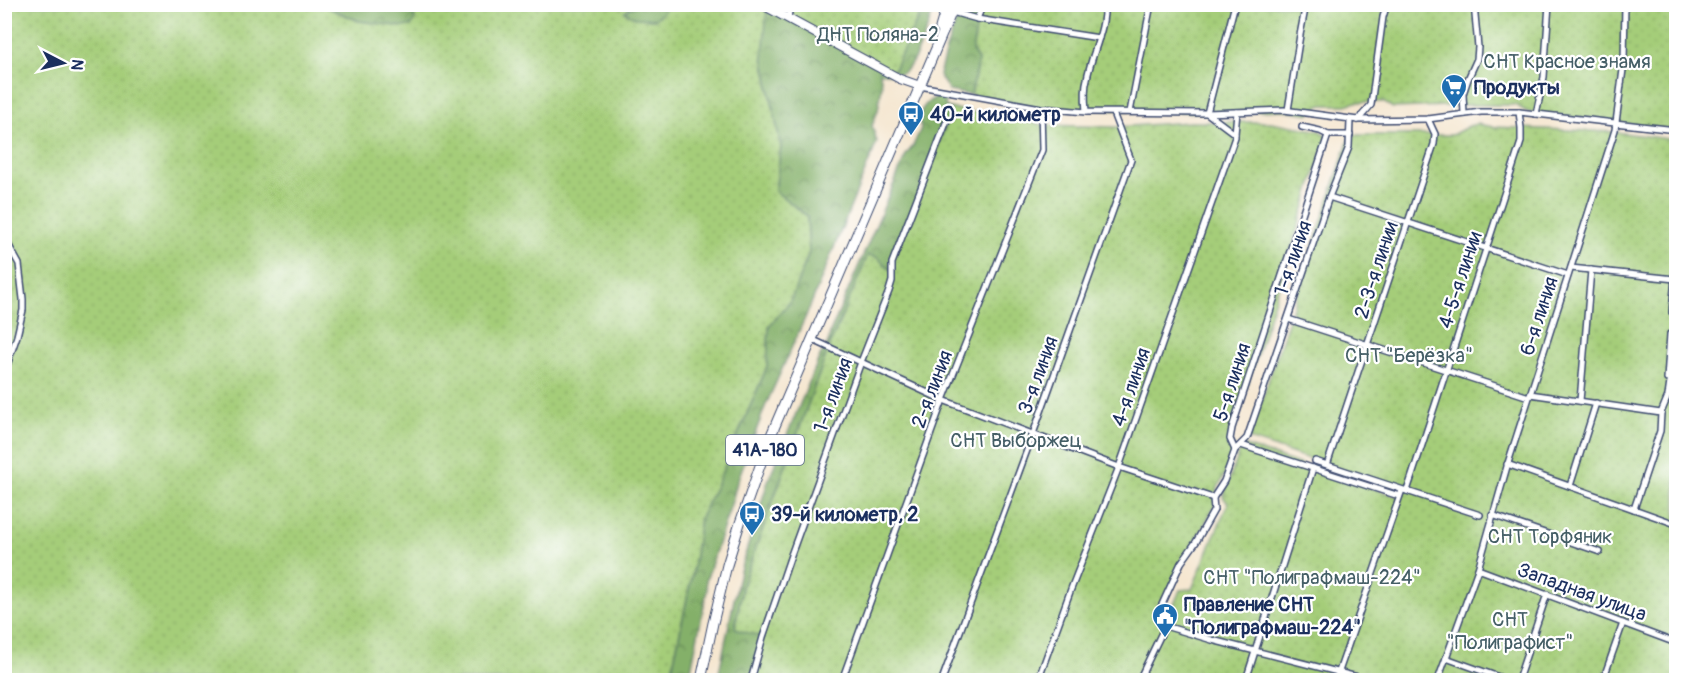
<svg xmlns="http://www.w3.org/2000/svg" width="1681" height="685" font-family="Pangolin,sans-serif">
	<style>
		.grass { fill: url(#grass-dots); stroke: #607e6c; stroke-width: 1.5 }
		.forest { fill: url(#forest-crowns); stroke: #507064; stroke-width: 1.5 }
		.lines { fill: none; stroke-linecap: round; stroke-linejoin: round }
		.street-casing { stroke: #3c4a6f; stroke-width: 8 }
		.secondary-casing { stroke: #3c4a6f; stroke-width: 10 }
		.primary-casing { stroke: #3c4a6f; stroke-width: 11 }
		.street { stroke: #fff; stroke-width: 5 }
		.secondary { stroke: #fff; stroke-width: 8 }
		.primary { stroke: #fff; stroke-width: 9 }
		.labels { text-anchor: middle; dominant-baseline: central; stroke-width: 4.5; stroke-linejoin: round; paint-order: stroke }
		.shield { fill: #fff; stroke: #5f6d8e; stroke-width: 1.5 }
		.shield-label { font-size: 18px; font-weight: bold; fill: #1b2f5e }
		.park-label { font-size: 20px; fill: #445e66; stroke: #fff }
		.poi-label { font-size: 20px; font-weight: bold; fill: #1b2f5e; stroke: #fff; text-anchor: start }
		.street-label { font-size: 20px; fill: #1b2f5e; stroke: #fff }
	</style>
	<defs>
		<pattern id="grass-dots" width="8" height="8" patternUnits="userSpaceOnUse" patternTransform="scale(1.5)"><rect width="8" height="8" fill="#a5cd79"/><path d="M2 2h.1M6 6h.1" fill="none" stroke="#8db06b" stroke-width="1.8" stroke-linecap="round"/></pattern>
		<pattern id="forest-crowns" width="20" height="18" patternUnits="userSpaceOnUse" patternTransform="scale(1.5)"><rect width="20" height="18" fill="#84b069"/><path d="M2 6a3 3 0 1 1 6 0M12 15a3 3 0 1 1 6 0" fill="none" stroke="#6b905a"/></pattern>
	</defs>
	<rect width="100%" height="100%" fill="#fff"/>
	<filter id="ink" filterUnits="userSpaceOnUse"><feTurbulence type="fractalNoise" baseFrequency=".0167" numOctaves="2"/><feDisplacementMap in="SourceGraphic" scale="12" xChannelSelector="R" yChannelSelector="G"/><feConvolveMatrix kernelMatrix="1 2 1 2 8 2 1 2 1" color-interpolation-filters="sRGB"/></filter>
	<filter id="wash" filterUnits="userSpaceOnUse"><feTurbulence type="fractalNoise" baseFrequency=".008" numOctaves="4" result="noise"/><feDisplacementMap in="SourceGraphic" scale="24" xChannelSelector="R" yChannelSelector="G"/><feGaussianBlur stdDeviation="1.35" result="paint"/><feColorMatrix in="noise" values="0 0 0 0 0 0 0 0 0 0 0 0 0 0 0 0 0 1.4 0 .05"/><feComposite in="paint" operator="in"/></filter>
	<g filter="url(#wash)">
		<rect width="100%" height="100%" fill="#f5e6cf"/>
		<g class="grass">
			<polygon points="420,4 635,5 625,12 664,11 667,5 924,5 892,74 763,57 781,147 775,191 807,216 809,253 790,302 769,326 767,367 717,484 700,518 693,570 670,680 7,680 4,677 4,5 322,5 359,21 370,22 413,12"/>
			<polygon points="983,5 1676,5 1676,130 1527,112 1516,105 1472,105 1393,108 1383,102 1356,102 1346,105 1323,105 1319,106 1310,114 1284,110 1210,113 1039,108 971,95 978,60 972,51 979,13"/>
			<polygon points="950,108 1044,125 1115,127 1190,122 1271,122 1320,131 1327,137 1230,439 1235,452 1215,494 1214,507 1183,563 1160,609 1165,626 1180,590 1192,589 1228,503 1223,497 1242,445 1399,497 1402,490 1249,439 1350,136 1356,135 1452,135 1469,126 1477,124 1494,127 1615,132 1676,140 1676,680 750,680 738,630 735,627 743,583 830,344 868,254 878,258 889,269 946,125"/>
		</g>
		<g class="forest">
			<polygon points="635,4 667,4 667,5 664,11 655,19 636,18 625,12"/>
			<polygon points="322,5 420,4 420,5 413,12 415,19 412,25 404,27 359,21"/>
			<path d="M924,5H935C930,21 918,60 905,71C901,75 897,74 892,74Z"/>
			<polygon points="962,5 983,5 979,13 972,51 978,60 971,95 949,91 939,75 947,46"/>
			<polygon points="767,8 879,67 882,85 878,110 872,126 877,142 809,309 765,407 737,482 733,498 706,581 707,590 689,680 670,680 693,570 700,518 717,484 767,367 769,326 790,302 809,253 807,216 775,191 781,147 763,57"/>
			<path d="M940,96L946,97L945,106L950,108L946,125L892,263V271L878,258L868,255L830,344L743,583L735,627L738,630L763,637L750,680H722L720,679L719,672L740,571L769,478L820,356L829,340L830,333L906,155L913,146L921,128C915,113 926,100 940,96Z"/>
		</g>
	</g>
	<g filter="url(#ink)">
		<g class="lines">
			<defs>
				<g id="street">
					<polyline points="952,12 977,19 1099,38"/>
					<polyline points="788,19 790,4"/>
					<polyline points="977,19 983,4"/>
					<polyline points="920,86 1041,108 1086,112 1207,113 1284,110 1358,120 1428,119 1481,112 1519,112 1676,130"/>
					<polyline points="1288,110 1300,35 1306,4"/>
					<path d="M1086,112C1085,101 1084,89 1087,79C1091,54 1106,30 1104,4"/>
					<polyline points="1130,112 1151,4"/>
					<polyline points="1464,114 1463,94 1468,79 1477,59 1478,47 1474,4"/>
					<polyline points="1536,114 1544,77 1549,4"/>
					<polyline points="1358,120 1371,105 1383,17 1387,4"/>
					<polyline points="1302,127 1320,131 1328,135 1350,135"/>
					<polyline points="1235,134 1237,112"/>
					<polyline points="1329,197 1568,275"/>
					<polyline points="4,237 19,264 23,299 23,310 17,336 4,374"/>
					<polyline points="1571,268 1675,279"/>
					<polyline points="1672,312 1676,265"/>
					<polyline points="1288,319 1529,397"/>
					<polyline points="811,339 943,400 1119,467 1213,498"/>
					<polyline points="1667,379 1670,334"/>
					<polyline points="1530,394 1661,413"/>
					<polyline points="1580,401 1591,270"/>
					<polyline points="1241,445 1399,496"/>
					<polyline points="1235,450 1247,438 1329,197 1349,147 1350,120"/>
					<polyline points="1315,461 1480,515"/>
					<polyline points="1507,464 1676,524"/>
					<polyline points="1327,465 1434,144 1435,134 1428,119"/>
					<polyline points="1570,486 1596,403"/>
					<polyline points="1407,491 1521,142 1521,128 1519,112"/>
					<polyline points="1634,509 1660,431 1661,413 1668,396 1676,341"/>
					<polyline points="1492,515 1600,552"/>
					<polyline points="1478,569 1676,643"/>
					<polyline points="1165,626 1160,609 1181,563 1196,542 1214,510 1213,498 1224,481 1235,450 1230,439 1232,428 1328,135"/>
					<polyline points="1165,626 1212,640 1369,680"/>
					<polyline points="1446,658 1507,680"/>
					<polyline points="701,678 714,680"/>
					<polyline points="751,680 763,637 791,555 861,362 889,291 892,281 892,263 946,123"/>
					<polyline points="842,680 943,400 1042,150 1041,108"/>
					<polyline points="942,680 1033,434 1131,160 1113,113"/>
					<polyline points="1038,680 1071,589 1119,467 1235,137 1235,134 1207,113 1235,4"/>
					<polyline points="1139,680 1165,626"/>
					<polyline points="1246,680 1313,468"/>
					<polyline points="1336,680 1402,490"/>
					<polyline points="1438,680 1478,569 1508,463 1615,130 1624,62 1625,4"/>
					<polyline points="1518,680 1547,594"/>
					<polyline points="1603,680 1623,623"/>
				</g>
				<polyline id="secondary" points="761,4 900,79 920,86"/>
				<g id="primary">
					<polyline points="940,28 947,4"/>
					<polyline points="701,680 713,623 727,565 740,523 769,440 955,4"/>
				</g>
			</defs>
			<use href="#street" class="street-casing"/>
			<use href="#secondary" class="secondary-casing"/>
			<use href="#primary" class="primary-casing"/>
			<use href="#street" class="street"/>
			<use href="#secondary" class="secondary"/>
			<use href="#primary" class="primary"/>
		</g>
	</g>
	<defs>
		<symbol id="supermarket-pin" viewBox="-11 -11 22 30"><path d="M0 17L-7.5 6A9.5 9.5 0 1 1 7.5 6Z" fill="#1f6fb2" stroke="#fff"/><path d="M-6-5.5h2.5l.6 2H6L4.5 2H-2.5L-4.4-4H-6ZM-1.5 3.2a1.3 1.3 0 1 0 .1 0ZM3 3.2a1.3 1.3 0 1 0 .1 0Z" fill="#fff"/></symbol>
		<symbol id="bus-pin" viewBox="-11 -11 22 30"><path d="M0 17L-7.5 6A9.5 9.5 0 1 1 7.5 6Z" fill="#1f6fb2" stroke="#fff"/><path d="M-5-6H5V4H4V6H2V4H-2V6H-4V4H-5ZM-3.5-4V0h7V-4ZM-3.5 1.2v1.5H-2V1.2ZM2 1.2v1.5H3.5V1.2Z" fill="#fff"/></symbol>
		<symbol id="civic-pin" viewBox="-11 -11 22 30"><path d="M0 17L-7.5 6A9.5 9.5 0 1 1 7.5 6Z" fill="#1f6fb2" stroke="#fff"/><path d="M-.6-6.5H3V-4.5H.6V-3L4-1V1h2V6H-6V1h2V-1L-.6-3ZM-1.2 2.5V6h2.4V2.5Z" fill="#fff"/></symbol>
	</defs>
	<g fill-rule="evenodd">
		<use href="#supermarket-pin" x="1439" y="72" width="30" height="40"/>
		<use href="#bus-pin" x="896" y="99" width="30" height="40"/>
		<use href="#bus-pin" x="737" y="499" width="30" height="40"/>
		<use href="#civic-pin" x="1150" y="601" width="30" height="40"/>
	</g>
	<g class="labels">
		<rect class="shield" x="726" y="435" width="78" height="30" rx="4.5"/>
		<g class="shield-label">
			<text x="765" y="450">41А-180</text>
		</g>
		<g class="park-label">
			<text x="878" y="34">ДНТ Поляна-2</text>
			<text x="1567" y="61">СНТ Красное знамя</text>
			<text x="1409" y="355">СНТ "Берёзка"</text>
			<text x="1016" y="440">СНТ Выборжец</text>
			<text x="1550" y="536">СНТ Торфяник</text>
			<text x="1312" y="577">СНТ "Полиграфмаш-224"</text>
			<text x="1510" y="619">СНТ<tspan x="1510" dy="23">"Полиграфист"</tspan></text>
		</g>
		<g class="poi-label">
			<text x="1474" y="87">Продукты</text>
			<text x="930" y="114">40-й километр</text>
			<text x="771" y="514">39-й километр, 2</text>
			<text x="1184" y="604">Правление СНТ<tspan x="1184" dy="23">"Полиграфмаш-224"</tspan></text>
		</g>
		<g class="street-label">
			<text transform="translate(1293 258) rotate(-71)">1-я линия</text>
			<text transform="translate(1376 270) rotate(-72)">2-3-я линии</text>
			<text transform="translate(1460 280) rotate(-72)">4-5-я линии</text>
			<text transform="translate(1539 316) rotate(-72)">6-я линия</text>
			<text transform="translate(1038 375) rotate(-70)">3-я линия</text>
			<text transform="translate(1232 382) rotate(-72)">5-я линия</text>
			<text transform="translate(1131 387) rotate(-71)">4-я линия</text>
			<text transform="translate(932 389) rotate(-69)">2-я линия</text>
			<text transform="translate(833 395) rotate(-70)">1-я линия</text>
			<text transform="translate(1582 592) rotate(20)">Западная улица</text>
		</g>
	</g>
	<rect width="1681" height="685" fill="none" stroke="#fff" stroke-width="24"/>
	<g transform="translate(63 63) rotate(97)" stroke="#ffffff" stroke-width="4.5" paint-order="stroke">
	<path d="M0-4.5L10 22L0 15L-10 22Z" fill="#1b2f5e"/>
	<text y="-9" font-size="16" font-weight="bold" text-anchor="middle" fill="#1b2f5e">N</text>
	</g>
</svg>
